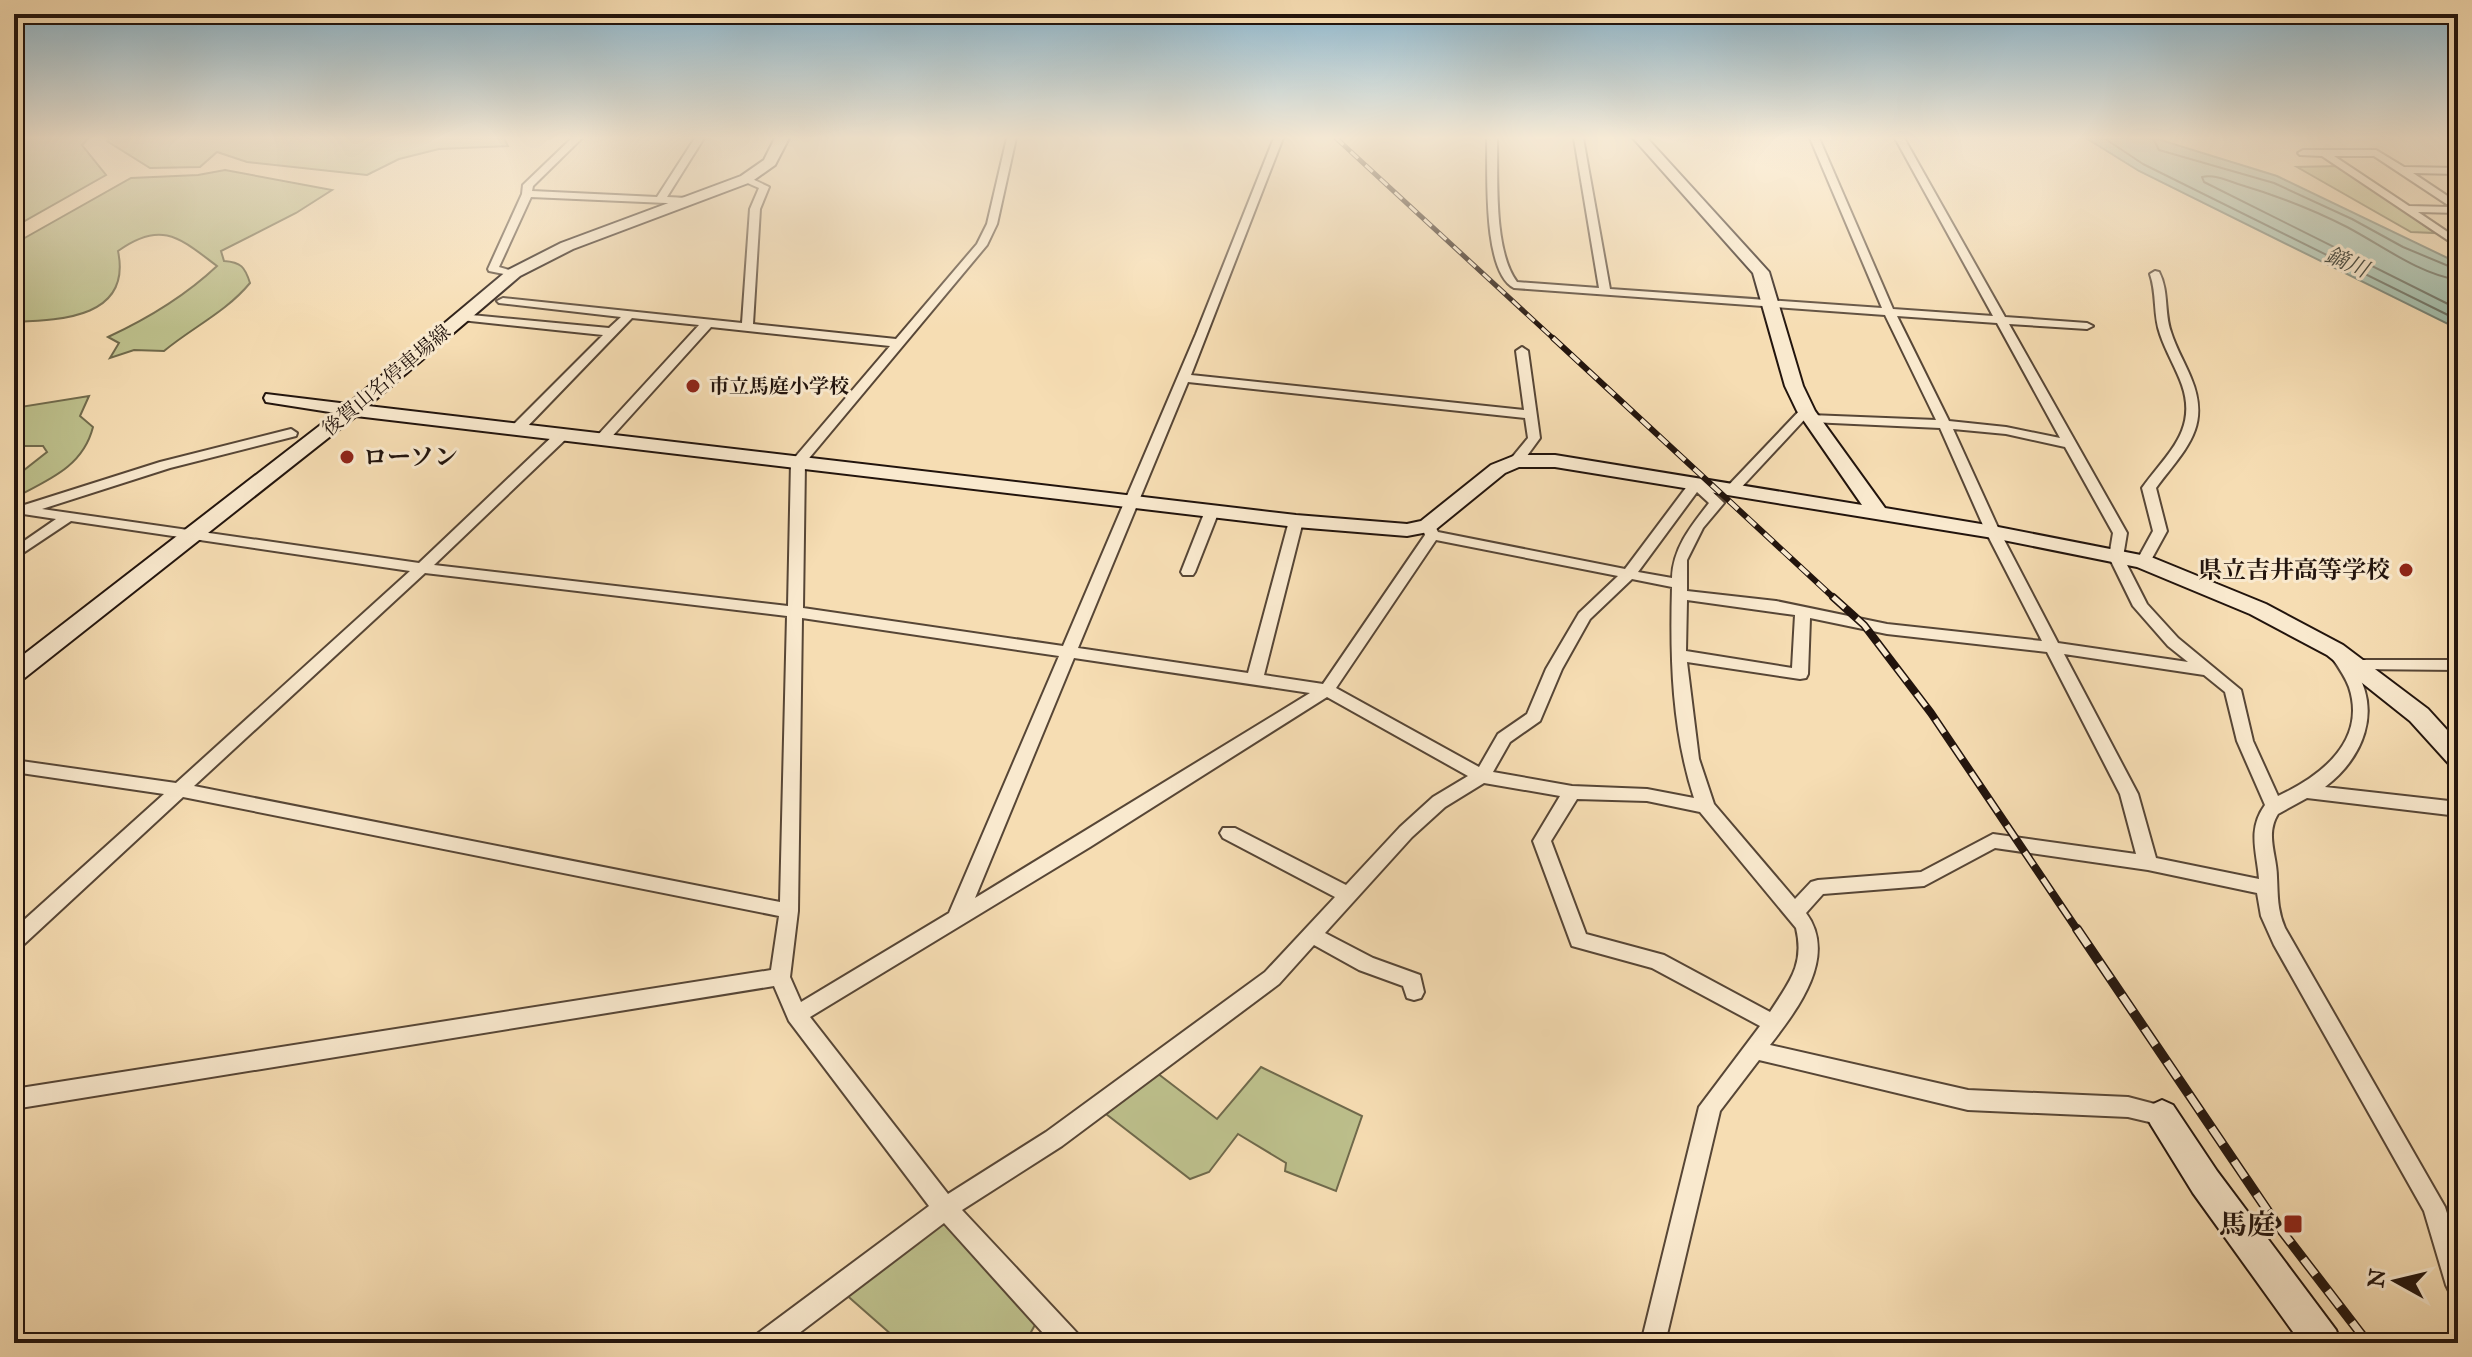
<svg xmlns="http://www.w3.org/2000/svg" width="2472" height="1357" font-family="'IM FELL Great Primer','Noto Serif JP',serif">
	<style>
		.green { fill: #bdc08c; stroke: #706a4c; stroke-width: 2 }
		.water { fill: #9dbcab; stroke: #6c796c; stroke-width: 2 }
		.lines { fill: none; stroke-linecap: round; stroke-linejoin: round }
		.shore { stroke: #60685c; stroke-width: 2 }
		.street-casing { stroke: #574636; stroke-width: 4 }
		.secondary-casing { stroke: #22140d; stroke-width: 4 }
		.street { fill: #f9e9ce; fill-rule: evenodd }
		.secondary { fill: #f9e9ce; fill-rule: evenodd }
		.rail-far3-casing { stroke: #22140d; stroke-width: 5 }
		.rail-far2-casing { stroke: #22140d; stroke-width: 6 }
		.rail-far1-casing { stroke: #22140d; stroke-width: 8 }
		.rail-casing { stroke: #22140d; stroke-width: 10 }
		.rail-far3 { stroke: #f9e9ce; stroke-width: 3; stroke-dasharray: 10; stroke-linecap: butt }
		.rail-far2 { stroke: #f9e9ce; stroke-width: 4; stroke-dasharray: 12; stroke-linecap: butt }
		.rail-far1 { stroke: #f9e9ce; stroke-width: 5; stroke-dasharray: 16; stroke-linecap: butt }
		.rail { stroke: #f9e9ce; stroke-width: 7; stroke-dasharray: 20; stroke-linecap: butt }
		.poi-dot { fill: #8f2418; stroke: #f9e9ce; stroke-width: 3 }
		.labels { text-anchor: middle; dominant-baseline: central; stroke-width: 6; stroke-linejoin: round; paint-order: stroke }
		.far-street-label { font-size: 20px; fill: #22140d; stroke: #f9e9ce }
		.far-poi-label { font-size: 20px; font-weight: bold; fill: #22140d; stroke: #f9e9ce; text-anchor: start }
		.far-water-label { font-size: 22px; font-style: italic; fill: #4d4f44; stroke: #f9e9ce }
		.poi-label { font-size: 24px; font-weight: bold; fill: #22140d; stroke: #f9e9ce; text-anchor: start }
		.near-poi-label { font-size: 28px; font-weight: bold; fill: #22140d; stroke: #f9e9ce; text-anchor: end }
	</style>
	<rect width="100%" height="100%" fill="#f6ddb3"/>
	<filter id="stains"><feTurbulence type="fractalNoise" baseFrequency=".0025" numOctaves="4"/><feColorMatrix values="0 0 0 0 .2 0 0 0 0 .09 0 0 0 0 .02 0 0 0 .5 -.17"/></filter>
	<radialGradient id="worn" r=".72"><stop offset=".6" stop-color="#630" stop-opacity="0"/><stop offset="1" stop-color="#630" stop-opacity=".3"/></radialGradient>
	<g class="green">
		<polygon points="14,138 89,138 82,145 106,175 14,227"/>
		<polygon points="110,138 504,138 508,146 439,149 399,159 367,175 247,162 217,152 200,167 150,168 107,141"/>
		<polygon points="2340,166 2435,233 2411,232 2297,167"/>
		<path d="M225,170L332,190L296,213L221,251L224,261C241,262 245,267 250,283C226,312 193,327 164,351L134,350L110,358L119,343L108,337C149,318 184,297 217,266C181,239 162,219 118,251C132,318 61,320 14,322V244L131,178L198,175Z"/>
		<path d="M89,396L80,416L93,427C83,467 48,480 14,498V478L47,452L43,446H14V408Z"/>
		<polygon points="1261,1067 1362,1116 1336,1191 1285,1171 1286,1163 1238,1134 1209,1172 1190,1179 1106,1114 1157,1073 1217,1119"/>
		<polygon points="944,1214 1036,1323 1025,1343 901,1343 843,1292"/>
	</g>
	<polygon class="water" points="2086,138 2154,138 2277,176 2458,263 2458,329 2139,171"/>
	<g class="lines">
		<g class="shore">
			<polyline points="2104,138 2143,164 2458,320"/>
			<polyline points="2153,138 2159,150 2274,183 2352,219 2403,247 2458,270"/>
			<path d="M2458,280C2417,273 2383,246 2347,227C2312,209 2275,195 2238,184C2227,180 2213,174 2202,177L2204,182L2458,309"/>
		</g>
		<defs>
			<g id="street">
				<polygon points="572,138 582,138 533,186 532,191 657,197 695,138 704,138 667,197 689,198 694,201 689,204 531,197 499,267 519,273 514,276 489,271 488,269 522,194 523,185"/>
				<path d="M1007,138H1016L997,224L987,245L805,463L803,608L1063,646L1196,334L1274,138H1283L1191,375L1524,410L1516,351L1522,347L1528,351L1540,438L1521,464L1516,465L1509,461L1528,438L1525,418L1188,382L1078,648L1248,673L1289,521L1296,517L1303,521L1264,675L1323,684L1425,535L1422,527L1424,524H1434L1438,532L1625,569L1691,481H1701L1724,503L1703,528L1687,560V591L1776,601L1887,624L2042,641L1986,532L1940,428L1811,422L1805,419L1737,492H1727L1725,489L1802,408H1810L1812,411L1810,415L1936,420L1885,315L1514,288C1482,272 1488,171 1487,138H1497C1498,178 1493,250 1517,282L1599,288L1574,138H1583L1610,289L1882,308L1810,138H1819L1893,309L1993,316L1895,138H1904L2005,317L2087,323L2093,326L2087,329L2009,324L2127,533L2123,557L2147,604L2178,638L2241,690L2253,741L2278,796C2321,776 2367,741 2349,687C2345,676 2337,665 2330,655L2332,651H2344L2349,660H2458V670L2355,669C2382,712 2363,758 2325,787L2458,802V816L2307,798L2278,814C2265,835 2277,855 2277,877C2278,896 2277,909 2285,928L2445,1207L2458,1247V1297L2450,1293L2446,1285L2424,1211L2274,945L2261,916L2257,893L2148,870L1995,848L1924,886L1823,894L1806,913C1838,956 1798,1009 1770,1045L1968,1090L2128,1097L2170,1108L2173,1115L2170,1122L2162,1125L2128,1117L1968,1110L1759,1060L1720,1111L1665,1343H1641L1699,1107L1760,1026L1652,968L1572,946L1533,841L1560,796L1484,783L1445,807L1412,837L1325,933L1373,958L1420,975L1424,992L1421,998L1414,1000L1407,998L1403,986L1359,970L1314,945L1279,984L1062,1146L962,1210L1078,1334L1081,1343H1052L944,1223L786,1343H754L757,1334L929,1206L789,1021L774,986L14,1109V1089L771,970L779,916L183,797L21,947L14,949V929L164,794L14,772V760L176,783L410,571L71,521L14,559V548L56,519L23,514L16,510L18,507L160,462L291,429L297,433L296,436L170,468L42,509L419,563L557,432H567V438L434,565L788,606L791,462L890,346L711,327L607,442H597V436L699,325L632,318L523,431H513V425L603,335L461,320L455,317L461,314L609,328L621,317L499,303L497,301L503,298L742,323L750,209L759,188L743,181L741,179L746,176L769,187L760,209L753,324L896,339L977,244L987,224ZM1897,316L1997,323L2060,438L2006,427L1949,421ZM1953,429L2006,434L2065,447L2113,533L2109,557L2133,606L2168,646L2188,662L2058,643L2000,532ZM1697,492L1709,503C1691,526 1673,548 1672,578L1638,572ZM1436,540L1618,576L1579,613L1546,669L1527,714L1498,734L1479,767L1336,688ZM425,573L787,616L780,902L194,786ZM1632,579L1672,587C1670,659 1672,730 1694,798L1647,789L1572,786L1493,772L1510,742L1540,721L1562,669L1590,619ZM1687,600L1795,615L1792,668L1686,651ZM802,618L1059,656L949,913L801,1002L790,977L798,911ZM1810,618L1887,634L2047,652L2120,794L2136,854L1993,834L1921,872L1818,880L1811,882L1795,899L1714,804L1699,759L1687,662L1800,679L1806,678L1808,674ZM2064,654L2204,675L2225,692L2237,741L2265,805C2247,830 2257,852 2259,879L2156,858L2138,794ZM1074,658L1310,693L975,898ZM1327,697L1468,776L1433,797L1400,827L1346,885L1235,828H1223L1220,833L1223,838L1335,897L1265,972L1046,1132L948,1194L810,1017L1090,847ZM1577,799L1647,801L1700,812L1796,928C1805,965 1789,982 1770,1012L1664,955L1586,934L1551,841Z"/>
				<path d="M2303,150H2376L2404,167L2458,168V174L2413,173L2458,203V213L2418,212L2458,239V247L2322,156L2300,155L2298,153ZM2334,156H2374L2451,207L2409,206Z"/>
				<path d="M2155,271L2159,272C2169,291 2164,312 2171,332C2176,348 2185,363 2191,378C2212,428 2184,450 2156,488L2167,531L2150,562L2143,566L2136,562L2153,531L2142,488C2166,454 2198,431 2182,385C2176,368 2166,352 2160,334C2153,315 2157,294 2150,274Z"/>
				<polygon points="1212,507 1219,511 1195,572 1193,575 1183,575 1181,572 1205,511"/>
			</g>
			<g id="secondary">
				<polygon points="775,138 789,138 775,165 751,182 573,249 520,276 368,406 1296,515 1407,524 1421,521 1491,465 1516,455 1555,455 1862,505 1797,411 1785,386 1753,273 1633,138 1647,138 1769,272 1803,386 1815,411 1885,508 1993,526 2151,557 2266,604 2343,645 2428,709 2458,742 2458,767 2449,764 2410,721 2327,655 2250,614 2137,567 1993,538 1555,467 1519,467 1505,473 1435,530 1428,532 1407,536 1296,527 356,416 22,680 14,682 14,662 336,413 266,402 264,398 266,394 348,404 508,270 561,243 741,176 764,160"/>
				<polygon points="2162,1100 2173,1105 2217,1171 2336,1330 2341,1343 2301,1343 2193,1193 2151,1125 2146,1115 2151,1105"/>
			</g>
		</defs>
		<use href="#street" class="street-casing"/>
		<use href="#secondary" class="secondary-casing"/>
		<use href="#street" class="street"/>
		<use href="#secondary" class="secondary"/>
		<defs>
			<polyline id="rail-far3" points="1336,138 1555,340"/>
			<polyline id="rail-far2" points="1553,338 1835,599"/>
			<polyline id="rail-far1" points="1833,597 1864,625 1931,713 2078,931"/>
			<polyline id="rail" points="2077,929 2278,1226 2368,1343"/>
		</defs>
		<use href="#rail-far3" class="rail-far3-casing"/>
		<use href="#rail-far2" class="rail-far2-casing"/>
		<use href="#rail-far1" class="rail-far1-casing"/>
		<use href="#rail" class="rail-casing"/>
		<use href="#rail-far3" class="rail-far3"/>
		<use href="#rail-far2" class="rail-far2"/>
		<use href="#rail-far1" class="rail-far1"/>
		<use href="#rail" class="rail"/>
	</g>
	<linearGradient id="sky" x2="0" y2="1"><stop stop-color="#8ab7d0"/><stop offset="0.42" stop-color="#fbf0dd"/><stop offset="1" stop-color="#fbf0dd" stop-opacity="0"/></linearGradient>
	<rect width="2472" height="328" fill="url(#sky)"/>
	<g class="poi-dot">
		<circle cx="693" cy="386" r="8"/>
		<circle cx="347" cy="457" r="8"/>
		<circle cx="2406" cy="570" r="8"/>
		<rect x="2283" y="1214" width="20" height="20" rx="4"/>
	</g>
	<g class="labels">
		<g class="far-street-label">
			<text transform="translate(386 380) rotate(-40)">後賀山名停車場線</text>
		</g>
		<g class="far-poi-label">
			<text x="709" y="386">市立馬庭小学校</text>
		</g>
		<g class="far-water-label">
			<text transform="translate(2347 262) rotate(23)">鏑川</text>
		</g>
		<g class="poi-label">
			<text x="363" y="457">ローソン</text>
			<text x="2390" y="570" text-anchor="end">県立吉井高等学校</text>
		</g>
		<g class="near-poi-label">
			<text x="2275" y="1224">馬庭</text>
		</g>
	</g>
	<rect width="2472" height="1357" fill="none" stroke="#f6ddb3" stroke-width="48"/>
	<rect x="16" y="16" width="2440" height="1325" fill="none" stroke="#22140d" stroke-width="4"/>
	<rect x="24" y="24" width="2424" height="1309" fill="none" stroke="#22140d" stroke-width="2"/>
	<g transform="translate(2396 1281) rotate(278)" stroke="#f9e9ce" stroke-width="6" paint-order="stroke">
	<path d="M0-6L14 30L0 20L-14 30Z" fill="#22140d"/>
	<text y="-12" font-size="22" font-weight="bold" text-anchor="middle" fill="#22140d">N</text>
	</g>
	<rect width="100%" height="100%" filter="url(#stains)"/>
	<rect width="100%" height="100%" fill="url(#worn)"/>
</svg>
